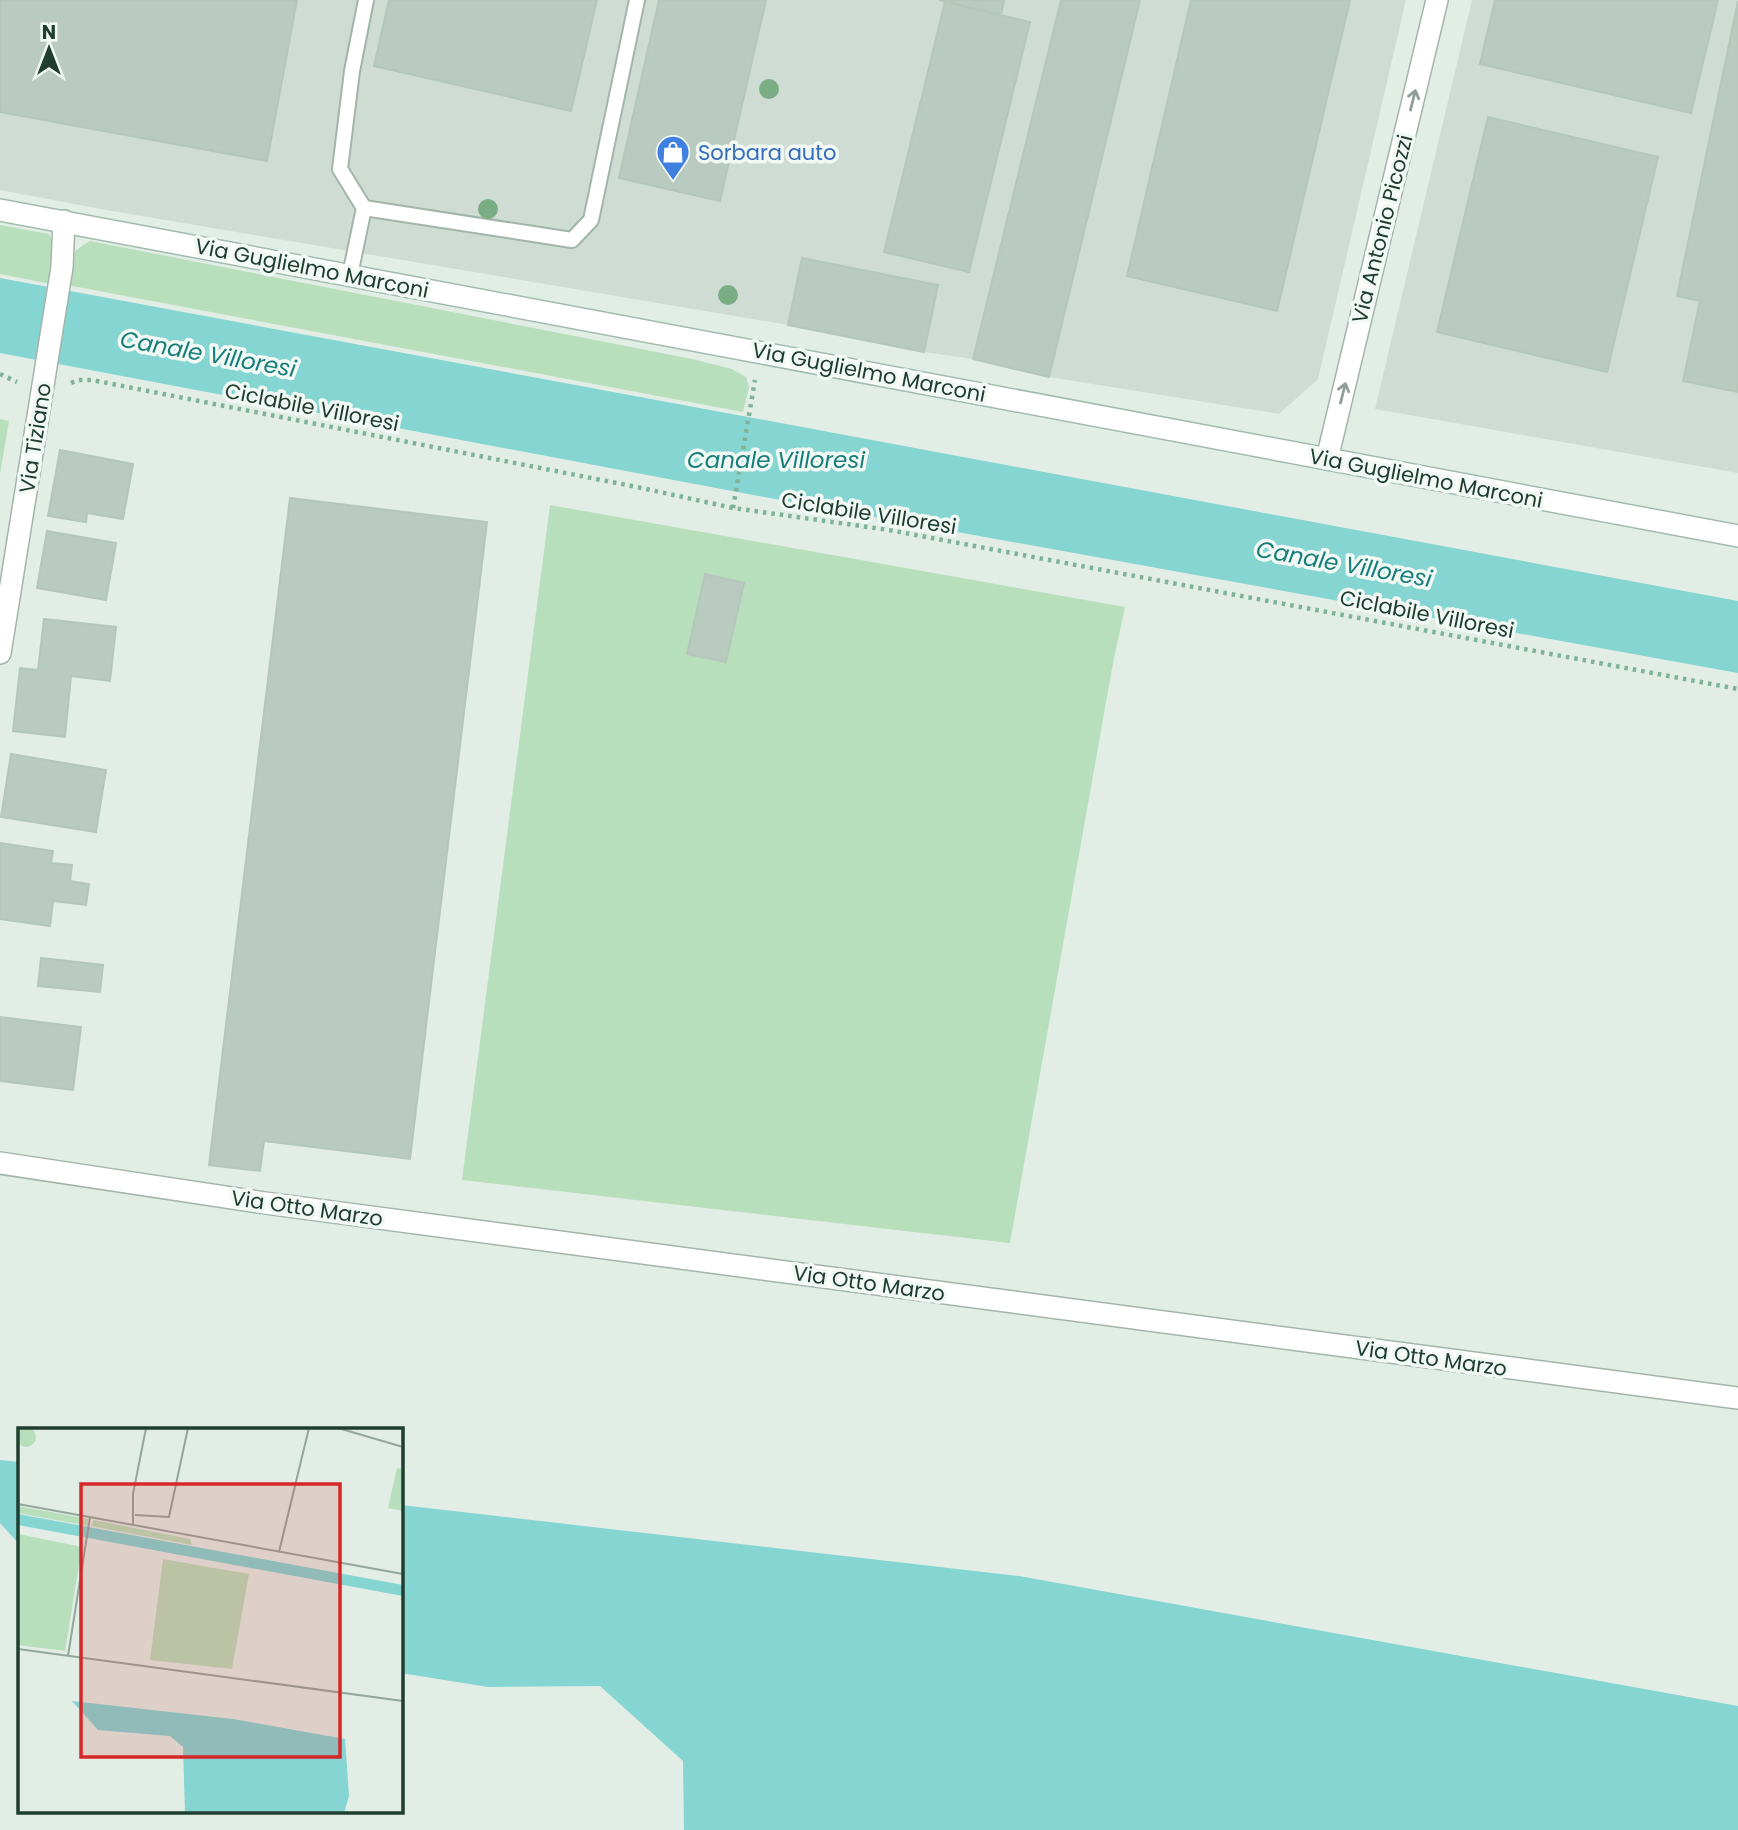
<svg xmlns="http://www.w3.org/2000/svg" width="1738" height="1830" font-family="Poppins,sans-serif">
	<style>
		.built { fill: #cfdcd4 }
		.green { fill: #b8dfbb }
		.water { fill: #85d5d2 }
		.building { fill: #b9cac0; stroke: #b3c7ba; stroke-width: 2 }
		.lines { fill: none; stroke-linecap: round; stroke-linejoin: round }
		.lane-casing { stroke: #a3b5ab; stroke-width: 18 }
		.street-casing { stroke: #a3b5ab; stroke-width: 24 }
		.secondary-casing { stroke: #a1bcae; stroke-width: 24 }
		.path { stroke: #7fb298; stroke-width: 4.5; stroke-dasharray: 3.5 5; stroke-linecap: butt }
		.lane { stroke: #fff; stroke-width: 14 }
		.street { stroke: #fff; stroke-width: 21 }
		.secondary { stroke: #fff; stroke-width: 21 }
		.tree { fill: #7bad85 }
		.oneway { stroke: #909e98 }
		.labels { text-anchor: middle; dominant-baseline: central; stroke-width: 7; stroke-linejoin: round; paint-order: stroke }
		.shop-label { font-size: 21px; fill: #366cbe; stroke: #f2f9f4; text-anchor: start }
		.street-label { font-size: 21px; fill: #203e30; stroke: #f2f9f4 }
		.water-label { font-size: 23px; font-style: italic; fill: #167e7b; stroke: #f2f9f4 }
		.inset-road { fill: none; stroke: #94a79d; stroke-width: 2 }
		.view { fill: #d62828; fill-opacity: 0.15; stroke: #d62828; stroke-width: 3.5 }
		.inset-edge { fill: none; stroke: #203e30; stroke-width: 3.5 }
	</style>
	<rect width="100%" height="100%" fill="#e1ede5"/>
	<g class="built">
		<polygon points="0,0 1406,0 1318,379 1279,414 1049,377 973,359 924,352 788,325 112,211 0,190"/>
		<polygon points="1472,0 1738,0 1738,473 1375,409"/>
	</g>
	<g class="green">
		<polygon points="0,225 49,234 56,248 51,284 0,274"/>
		<path d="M90,241L692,359L732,369L746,377L749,387L743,412L67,285C68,262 69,252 90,241Z"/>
		<polygon points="0,419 9,421 0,474"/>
		<polygon points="550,505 1125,607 1113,663 1010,1243 462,1180"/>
	</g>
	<g class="water">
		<polygon points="0,278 1738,601 1738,673 764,497 0,353"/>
		<polygon points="0,1460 19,1462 19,1544 0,1523"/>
		<polygon points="401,1505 1019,1576 1738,1706 1738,1830 684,1830 683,1761 600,1686 488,1687 401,1673"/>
	</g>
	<g class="building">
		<polygon points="0,0 297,0 267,161 0,112"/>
		<polygon points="389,0 597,0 571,111 374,66"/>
		<polygon points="659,0 766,0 720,201 619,178"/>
		<polygon points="939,0 1004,0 1001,15"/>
		<polygon points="1061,0 1140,0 1049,377 973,359"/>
		<polygon points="1191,0 1350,0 1277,311 1127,276"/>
		<polygon points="1495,0 1718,0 1691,113 1480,64"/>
		<polygon points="1738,1 1738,392 1683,381 1700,301 1677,296"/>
		<polygon points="945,2 1030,22 969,272 884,252"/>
		<polygon points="1488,117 1658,157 1607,372 1437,332"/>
		<polygon points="802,258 938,285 924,352 788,325"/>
		<polygon points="60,450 133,464 123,519 87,513 86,522 48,516"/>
		<polygon points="290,498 487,522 410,1159 264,1141 260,1171 209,1165"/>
		<polygon points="47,531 116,543 106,600 37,588"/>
		<polygon points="705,574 744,583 726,662 687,654"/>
		<polygon points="44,619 116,627 110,681 71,676 65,737 13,731 20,668 38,670"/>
		<polygon points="11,754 106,770 96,832 1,817"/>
		<polygon points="0,843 53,851 51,863 72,865 70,881 89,884 86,905 53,901 50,926 0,919"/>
		<polygon points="41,958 103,965 100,992 38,986"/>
		<polygon points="0,1017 81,1027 73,1090 0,1081"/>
	</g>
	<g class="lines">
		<defs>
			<g id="lane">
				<polyline points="364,208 572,240 591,220 637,0"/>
				<polyline points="350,275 364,208 340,169 352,71 366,0"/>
			</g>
			<g id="street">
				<polyline points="1327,459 1437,0"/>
				<polyline points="0,653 62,267 64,221"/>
				<polyline points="0,1163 265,1203 1738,1398"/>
			</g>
			<polyline id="secondary" points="0,210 1738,536"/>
		</defs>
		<use href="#lane" class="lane-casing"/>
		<use href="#street" class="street-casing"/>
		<use href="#secondary" class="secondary-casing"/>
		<g class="path">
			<polyline points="0,374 17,382"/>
			<polyline points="71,383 78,380 92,380 637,487 733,508 889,530 1738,689"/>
			<polyline points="733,508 755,380"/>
		</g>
		<use href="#lane" class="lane"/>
		<use href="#street" class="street"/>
		<use href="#secondary" class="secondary"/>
	</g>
	<g class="tree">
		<circle cx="769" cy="89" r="10"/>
		<circle cx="488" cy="209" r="10"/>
		<circle cx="728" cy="295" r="10"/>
	</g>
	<defs><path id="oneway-shaft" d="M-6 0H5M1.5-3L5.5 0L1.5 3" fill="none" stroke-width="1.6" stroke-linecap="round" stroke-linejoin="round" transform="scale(1.75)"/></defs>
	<g class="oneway">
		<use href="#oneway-shaft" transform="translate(1413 100) rotate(-76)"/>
		<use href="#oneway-shaft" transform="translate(1343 393) rotate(-76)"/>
	</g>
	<defs>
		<symbol id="shop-pin" viewBox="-11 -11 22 30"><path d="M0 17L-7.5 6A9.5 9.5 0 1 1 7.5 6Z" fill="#3f7fe0" stroke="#f2f9f4"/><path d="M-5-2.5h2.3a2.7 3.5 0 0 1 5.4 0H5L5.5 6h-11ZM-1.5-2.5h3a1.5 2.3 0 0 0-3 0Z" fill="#fff"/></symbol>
	</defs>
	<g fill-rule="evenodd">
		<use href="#shop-pin" x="654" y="133" width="38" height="52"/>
	</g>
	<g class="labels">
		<g class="shop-label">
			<text x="698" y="152">Sorbara auto</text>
		</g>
		<g class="street-label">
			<text transform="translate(1382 229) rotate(-76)">Via Antonio Picozzi</text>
			<text transform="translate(312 268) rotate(11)">Via Guglielmo Marconi</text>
			<text transform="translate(869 372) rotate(11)">Via Guglielmo Marconi</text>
			<text transform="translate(312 407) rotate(11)">Ciclabile Villoresi</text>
			<text transform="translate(35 438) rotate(-81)">Via Tiziano</text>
			<text transform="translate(1426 478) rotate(11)">Via Guglielmo Marconi</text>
			<text transform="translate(869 513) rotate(9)">Ciclabile Villoresi</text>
			<text transform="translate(1427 614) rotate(11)">Ciclabile Villoresi</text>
			<text transform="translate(307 1208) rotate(8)">Via Otto Marzo</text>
			<text transform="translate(869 1283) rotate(8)">Via Otto Marzo</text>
			<text transform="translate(1431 1358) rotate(8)">Via Otto Marzo</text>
		</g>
		<g class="water-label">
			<text transform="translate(208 354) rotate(10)">Canale Villoresi</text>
			<text x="776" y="460">Canale Villoresi</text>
			<text transform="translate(1344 564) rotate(10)">Canale Villoresi</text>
		</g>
	</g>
	<g transform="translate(18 1428)">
		<rect width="385" height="385" fill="#e1ede5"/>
		<path d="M-2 9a10 10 0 1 1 20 0a10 10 0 1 1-20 0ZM379,40L385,41V83L370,80ZM0,78L70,91V98L0,85ZM76,92L172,111L174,117L73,98ZM0,106L64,119L47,223L0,217ZM145,131L231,146L214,241L132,232Z" fill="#b8dfbb"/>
		<path d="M0,86L385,157V168L0,97ZM54,273L215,291L327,311L331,368L326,385H167L165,319L152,308L80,302Z" fill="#85d5d2"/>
		<path class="inset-road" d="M320,0L385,19M0,76L385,146M117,87L151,89L170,0M115,97V66L128,0M261,124L291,0M0,221L385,273M50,228L72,89"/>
		<path class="view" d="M63,56H322V329H63Z"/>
		<rect width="385" height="385" class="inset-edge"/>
	</g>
	<g transform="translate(49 49)" stroke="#f2f9f4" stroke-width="5" paint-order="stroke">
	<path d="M0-5L12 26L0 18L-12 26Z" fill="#203e30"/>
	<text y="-10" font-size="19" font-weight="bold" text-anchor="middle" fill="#203e30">N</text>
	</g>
</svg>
